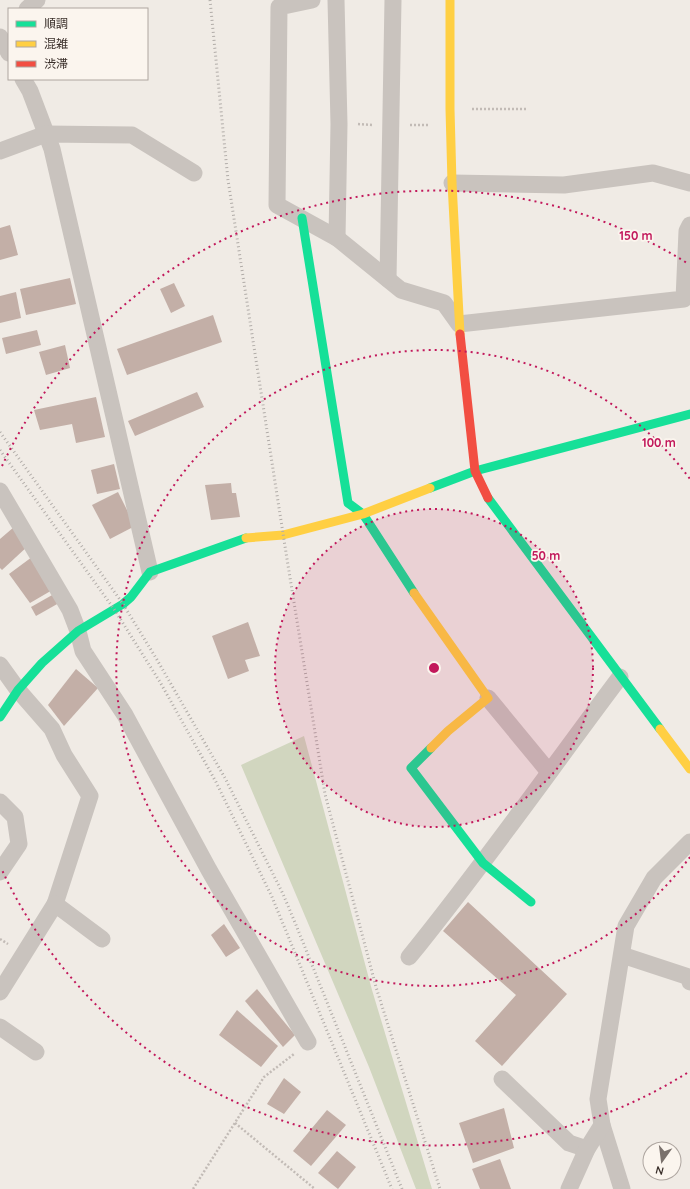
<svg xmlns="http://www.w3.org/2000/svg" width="690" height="1189" font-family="Quicksand,'Noto Sans JP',sans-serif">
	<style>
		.green { fill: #d1d6bf }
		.building { fill: #c3afa7 }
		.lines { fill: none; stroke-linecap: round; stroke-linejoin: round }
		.path { stroke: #c2bbb6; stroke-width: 2.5; stroke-dasharray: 2 2; stroke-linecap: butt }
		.street { stroke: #c9c3be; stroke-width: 17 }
		.fast { stroke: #16e098; stroke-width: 9 }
		.slow { stroke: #ffcf43; stroke-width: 9 }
		.jam { stroke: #f24e42; stroke-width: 9 }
		.rail { stroke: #b1aca8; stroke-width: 3; stroke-dasharray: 1 3; stroke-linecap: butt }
		.ring { fill: none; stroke: #c2185b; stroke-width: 2; stroke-dasharray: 2 4 }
		.centre { fill: #c2185b; stroke: #fbf5ee; stroke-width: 2 }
		.ring-label { font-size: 12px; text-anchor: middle; font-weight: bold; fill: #c2185b; stroke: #fbf5ee; stroke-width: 3.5; stroke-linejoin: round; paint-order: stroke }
	</style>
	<rect width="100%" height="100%" fill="#f0ebe5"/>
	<polygon class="green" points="304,736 372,990 432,1189 416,1189 369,1067 241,765"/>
	<g class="building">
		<polygon points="10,225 18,255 0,260 0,228"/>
		<polygon points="70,278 76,304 26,315 20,289"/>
		<polygon points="174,283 185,306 171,313 160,289"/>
		<polygon points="16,292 21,318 0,323 0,296"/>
		<polygon points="213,315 222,342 127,375 117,349"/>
		<polygon points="37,330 41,345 6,354 2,338"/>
		<polygon points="65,345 70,368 46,375 39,352"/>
		<polygon points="197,392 204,407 135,436 128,421"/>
		<polygon points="96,397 105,437 76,443 72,424 40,430 34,410"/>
		<polygon points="114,464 120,489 97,494 91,470"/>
		<polygon points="231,483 232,493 236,493 240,517 211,520 205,485"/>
		<polygon points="118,492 135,526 110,539 92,505"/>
		<polygon points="14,527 29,545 2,570 0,568 0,539"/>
		<polygon points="32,557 54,589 30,603 9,574"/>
		<polygon points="54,594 59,603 36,616 31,607"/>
		<polygon points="248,622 260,656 245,660 249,671 228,679 212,636"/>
		<polygon points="76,669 98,688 64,726 48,705"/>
		<polygon points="468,902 567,994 502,1066 475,1041 516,995 443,931"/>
		<polygon points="224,924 240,948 226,957 211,935"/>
		<polygon points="257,989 295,1035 283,1047 245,1001"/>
		<polygon points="237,1010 278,1046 261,1067 219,1035"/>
		<polygon points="284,1078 301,1092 284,1114 267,1104"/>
		<polygon points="504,1108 514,1148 473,1163 459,1123"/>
		<polygon points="327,1110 346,1125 311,1166 293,1151"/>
		<polygon points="337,1151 356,1167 338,1189 318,1173"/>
		<polygon points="500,1159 511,1189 480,1189 472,1169"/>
	</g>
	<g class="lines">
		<g class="path">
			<polyline points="472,109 527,109"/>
			<polyline points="358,124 373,125"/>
			<polyline points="410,125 429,125"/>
			<polyline points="0,939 8,944"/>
			<polyline points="235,1123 315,1189"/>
			<polyline points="193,1189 264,1077 294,1054"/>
		</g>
		<g class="street">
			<polyline points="312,0 279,7 277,205 337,238 401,290 444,303 459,324 684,299 687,231 690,225"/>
			<polyline points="336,0 339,124 337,238"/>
			<polyline points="27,9 37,0"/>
			<polyline points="0,37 9,53"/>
			<polyline points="23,79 30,91 52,149 150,572"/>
			<polyline points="0,151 46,134 132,135 194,173"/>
			<polyline points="452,183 564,185 653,173 690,183"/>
			<polyline points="388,279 393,0"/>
			<polyline points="0,491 70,610 78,631 83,651 125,715 209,870 308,1042"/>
			<polyline points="0,665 18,690 52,729 64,755 90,796 55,904"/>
			<polyline points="488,698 549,772"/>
			<polyline points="0,802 15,817 19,844 0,872"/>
			<polyline points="622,955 689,977 690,982"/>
			<path d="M409,957C483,866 550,770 620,677"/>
			<polyline points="0,992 55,904 102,939"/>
			<polyline points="0,1027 36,1052"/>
			<polyline points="502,1079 569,1143 587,1149"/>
			<polyline points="602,1125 622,1189"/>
			<polyline points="569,1189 587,1149 602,1125 598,1099 626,926 654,878 690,842"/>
		</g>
		<g class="fast">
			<polyline points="302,218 348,503 363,514 414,593"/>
			<polyline points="430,488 475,471 690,414"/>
			<polyline points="488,498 660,729"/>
			<polyline points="0,717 18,690 42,663 78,631 123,604 131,597 150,572 246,538"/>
			<polyline points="431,748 411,768 483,863 531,902"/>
		</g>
		<g class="slow">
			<polyline points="450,0 450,109 452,183 460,334"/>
			<polyline points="246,538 283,535 363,514 430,488"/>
			<polyline points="414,593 488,698 448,731 431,748"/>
			<polyline points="660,729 690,769"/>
		</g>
		<polyline class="jam" points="460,334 475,471 488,498"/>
		<g class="rail">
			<polyline points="210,0 228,180 287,559 325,794 376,987 440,1189"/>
			<polyline points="0,432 123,604 156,658 225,778 283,894 296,925 402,1189"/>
			<polyline points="0,450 114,609 160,682 216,782 272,897 392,1189"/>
		</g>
	</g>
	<circle cx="434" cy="668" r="159" fill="#c2185b" fill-opacity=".12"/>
	<g class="ring">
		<circle cx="434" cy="668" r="159"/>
		<path d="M690 857A318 318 0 1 1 690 479"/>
		<path d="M687 1073A477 477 0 0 1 2 870M2 466A477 477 0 0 1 687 263"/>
	</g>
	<circle cx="434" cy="668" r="6" class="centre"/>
	<g class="ring-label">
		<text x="636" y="240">150 m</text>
		<text x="659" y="447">100 m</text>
		<text x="546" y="560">50 m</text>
	</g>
	<rect x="8" y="8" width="140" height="72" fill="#fbf5ee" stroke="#aea6a0"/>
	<rect x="16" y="21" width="20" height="6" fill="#16e098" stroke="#aea6a0"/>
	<text x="44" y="28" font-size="12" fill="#3b302b">順調</text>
	<rect x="16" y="41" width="20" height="6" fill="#ffcf43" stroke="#aea6a0"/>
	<text x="44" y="48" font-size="12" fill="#3b302b">混雑</text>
	<rect x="16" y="61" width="20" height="6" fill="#f24e42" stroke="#aea6a0"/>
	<text x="44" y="68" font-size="12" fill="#3b302b">渋滞</text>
	<g transform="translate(662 1161) rotate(194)"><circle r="19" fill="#fbf5ee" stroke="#aea6a0"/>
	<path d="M0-3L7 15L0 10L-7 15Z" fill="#7a716c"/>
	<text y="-6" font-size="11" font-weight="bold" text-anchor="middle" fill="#3b302b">N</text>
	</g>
</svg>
